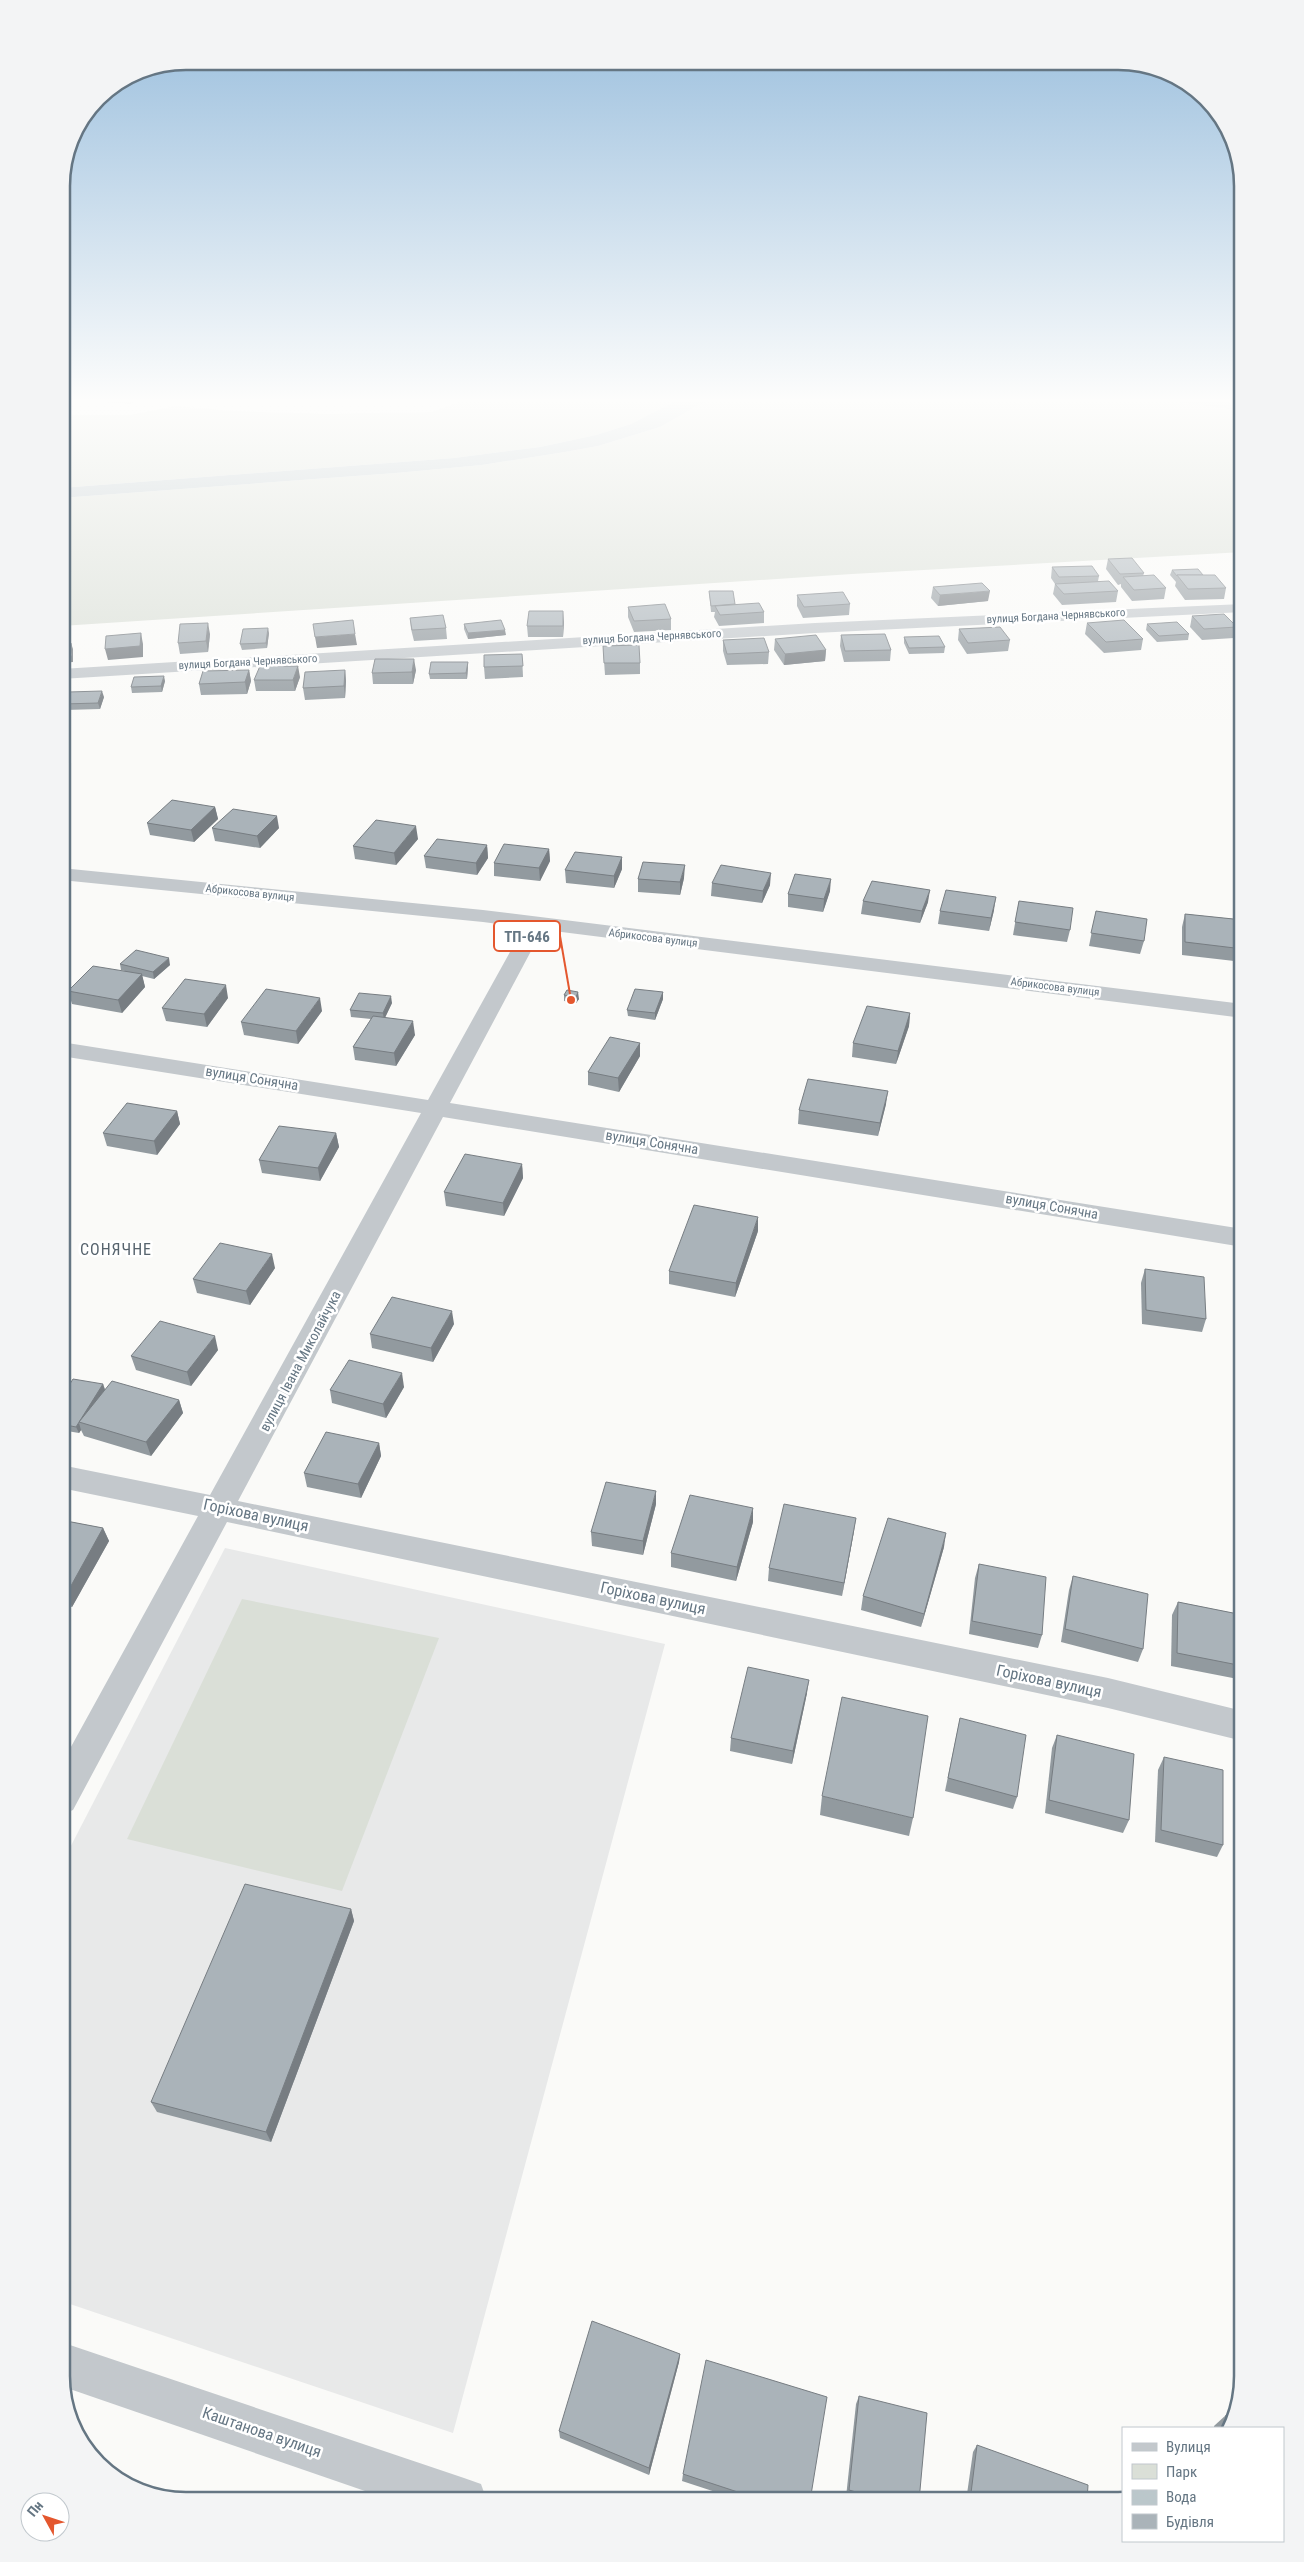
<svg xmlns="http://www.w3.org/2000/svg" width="1304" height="2562" font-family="'Roboto Condensed',sans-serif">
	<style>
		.built { fill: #e8e9e9 }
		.green { fill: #dadfd7 }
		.water { fill: #bbc7cb }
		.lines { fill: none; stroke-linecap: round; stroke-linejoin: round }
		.minor { fill: #c3c8cc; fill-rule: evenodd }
		.tertiary { fill: #c3c8cc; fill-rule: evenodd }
		.wall { fill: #929a9f }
		.shaded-wall { fill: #777d82 }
		.building { fill: #aab3b9; stroke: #777d82 }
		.labels { text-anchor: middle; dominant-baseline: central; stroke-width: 5; stroke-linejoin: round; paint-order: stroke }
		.far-street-label { font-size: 11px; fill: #657683; stroke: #fff }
		.street-label { font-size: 14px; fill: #657683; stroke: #fff }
		.quarter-label { font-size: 16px; letter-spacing: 1px; fill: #57646e; stroke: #fff }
		.near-street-label { font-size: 16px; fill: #657683; stroke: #fff }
		.rim { fill: none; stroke: #657683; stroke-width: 2.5 }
		.leader { fill: none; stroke: #e4572e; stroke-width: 2 }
		.callout-dot { fill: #e4572e; stroke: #fff; stroke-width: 2 }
		.callout { fill: #fff; stroke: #e4572e; stroke-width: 2 }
		.callout-label { font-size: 15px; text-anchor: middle; font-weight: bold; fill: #657683 }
	</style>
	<rect width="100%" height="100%" fill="#fafaf8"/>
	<polygon class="built" points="225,1548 665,1644 453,2433 61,2301 61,1865"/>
	<g class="green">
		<polygon points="474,397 683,397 631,424 596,435 540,447 454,458 61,488 61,415 130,415 175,406 234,411 328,414 431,412"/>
		<polygon points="720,397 1141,397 1243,411 1243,552 852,574 61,626 61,498 396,473 482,465 565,452 598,446 660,427 699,405"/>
		<polygon points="242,1599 439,1638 342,1891 127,1839"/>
	</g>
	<g class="water">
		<polygon points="683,397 720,397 699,405 660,427 598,446 565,452 482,465 396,473 61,498 61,488 454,458 540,447 596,435 631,424"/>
		<polygon points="1141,397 1182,397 1243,404 1243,411"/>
	</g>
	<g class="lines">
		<g class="minor">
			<polygon points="1243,604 1243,612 815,633 61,679 61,669 815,623"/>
			<polygon points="536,917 543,919 546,923 450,1103 1243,1229 1243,1247 443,1117 238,1501 1108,1678 1243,1711 1243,1741 1108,1708 227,1522 73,1810 61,1815 61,1765 198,1516 61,1488 61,1465 210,1495 421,1113 61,1056 61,1042 428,1100 526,923 529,919"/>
			<polygon points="61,2342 464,2478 481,2484 487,2501 394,2501 64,2387"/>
		</g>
		<polygon class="tertiary" points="61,868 483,910 1243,1004 1243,1018 483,922 61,880"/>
	</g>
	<g class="wall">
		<polygon points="106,397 140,397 141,398 130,404 106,402 105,398"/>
		<polygon points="1243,554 1243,570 1240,564"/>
		<polygon points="1108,559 1144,573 1143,576 1166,588 1164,599 1132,601 1121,587 1121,584 1118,585 1106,569"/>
		<polygon points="1052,567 1099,576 1098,581 1118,591 1116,602 1062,605 1053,594 1055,584 1051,578"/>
		<polygon points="1172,570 1203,575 1226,588 1224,599 1185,600 1175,586 1176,582 1170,575"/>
		<polygon points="933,587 988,601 938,606 931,598"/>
		<polygon points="709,591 735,604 764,612 764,623 719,626 714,617 715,612 711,612"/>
		<polygon points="797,595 850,604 849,615 803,618 797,606"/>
		<polygon points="628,607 671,619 671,630 634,632 628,617"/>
		<polygon points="1192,616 1237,627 1234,638 1202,640 1190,627"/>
		<polygon points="410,618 446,628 447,639 414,641 411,629"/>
		<polygon points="564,622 563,637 528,637 527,626"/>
		<polygon points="1087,623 1143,639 1141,650 1104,653 1085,634"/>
		<polygon points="464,624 506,635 468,639 464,629"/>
		<polygon points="1147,624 1189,634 1188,640 1157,642 1146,630"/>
		<polygon points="959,629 1010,640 1008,651 967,654 958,640"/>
		<polygon points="269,633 267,648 242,650 240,644"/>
		<polygon points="210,634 208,652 180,654 178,643"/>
		<polygon points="841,635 891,650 890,661 844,662 840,646"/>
		<polygon points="904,637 945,647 944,653 909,654 904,643"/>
		<polygon points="775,639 826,650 825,661 784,665 774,650"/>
		<polygon points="723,640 769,652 768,664 727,665 723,651"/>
		<polygon points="603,646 640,663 640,674 605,675"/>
		<polygon points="522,654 523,677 485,679 484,667"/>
		<polygon points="468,662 468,667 467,679 430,679 429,674"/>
		<polygon points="249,670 251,681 247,694 201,695 199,684"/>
		<polygon points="345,670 346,681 345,698 305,700 303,688"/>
		<polygon points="416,670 413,684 373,684 372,673"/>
		<polygon points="300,677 295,691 256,691 254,680"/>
		<polygon points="165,681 162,692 132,693 131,687"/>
		<polygon points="104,697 100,709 65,710 63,704"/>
		<polygon points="215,807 218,819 194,842 150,835 147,823"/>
		<polygon points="212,828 279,828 260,848 215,841"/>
		<polygon points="418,839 396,865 355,859 353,846"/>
		<polygon points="487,845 488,858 477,875 426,868 424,856"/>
		<polygon points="549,849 550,861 540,881 494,876 494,863"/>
		<polygon points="622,857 622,869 614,888 566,883 565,870"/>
		<polygon points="684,878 680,895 638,892 638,879"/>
		<polygon points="712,883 770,885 762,903 711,896"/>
		<polygon points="830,891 823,912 788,907 788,894"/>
		<polygon points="863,901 928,902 920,923 861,914"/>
		<polygon points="1019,901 1070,930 1067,942 1013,935"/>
		<polygon points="994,910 989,931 938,924 940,911"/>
		<polygon points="1096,911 1144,941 1140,954 1089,946"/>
		<polygon points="1185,914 1243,920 1243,962 1182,955 1182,927"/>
		<polygon points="120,964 170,965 154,979 142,976 145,987 122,1013 72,1004 68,991 125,971 121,970"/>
		<polygon points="567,990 579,999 576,1003 564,1001 564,995"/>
		<polygon points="663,992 663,999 655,1020 628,1016 627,1010"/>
		<polygon points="228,998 207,1027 166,1021 162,1008"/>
		<polygon points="392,1003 385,1017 415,1035 396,1066 355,1060 353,1047 371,1019 351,1017 350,1010"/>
		<polygon points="322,1011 298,1044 244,1035 241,1022"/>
		<polygon points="910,1013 909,1026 896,1064 852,1057 853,1043"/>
		<polygon points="640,1043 640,1056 619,1092 588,1085 588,1072"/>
		<polygon points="886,1104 878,1136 798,1124 799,1110"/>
		<polygon points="177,1111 180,1124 157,1155 107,1146 103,1133"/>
		<polygon points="336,1133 339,1147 320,1181 262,1173 259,1160"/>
		<polygon points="522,1164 523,1178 504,1216 446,1206 444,1192"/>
		<polygon points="758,1231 735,1297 669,1284 669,1271"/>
		<polygon points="275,1268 250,1305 197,1293 193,1279"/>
		<polygon points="1145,1269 1206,1319 1202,1332 1142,1324 1141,1283"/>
		<polygon points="454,1324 433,1362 372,1348 370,1334"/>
		<polygon points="218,1350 191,1386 136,1370 131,1356"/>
		<polygon points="103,1384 105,1389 179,1400 183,1413 151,1456 84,1436 81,1430 79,1433 61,1430 61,1398"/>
		<polygon points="404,1387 386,1418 332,1403 330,1390"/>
		<polygon points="379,1443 381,1456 361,1498 307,1487 304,1473"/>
		<polygon points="656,1504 643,1555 592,1546 591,1532"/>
		<polygon points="61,1520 103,1528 109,1541 72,1607 61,1605"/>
		<polygon points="753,1522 736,1581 671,1567 671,1553"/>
		<polygon points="854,1531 842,1596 768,1581 769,1568"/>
		<polygon points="944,1547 921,1627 861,1610 863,1596"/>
		<polygon points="979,1564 1042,1635 1038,1648 969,1634 975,1578"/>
		<polygon points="1073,1576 1143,1649 1138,1662 1061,1642 1069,1590"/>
		<polygon points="1178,1602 1243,1615 1243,1680 1171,1666 1172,1615"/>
		<polygon points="807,1693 792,1764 730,1751 731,1738"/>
		<polygon points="960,1718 1017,1797 1013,1809 945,1791"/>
		<polygon points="1057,1735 1129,1820 1123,1833 1045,1813 1052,1748"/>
		<polygon points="1164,1757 1223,1845 1217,1857 1155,1842 1158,1770"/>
		<polygon points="822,1796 913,1818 909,1836 820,1815"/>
		<polygon points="351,1909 354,1921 271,2142 157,2112 151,2102"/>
		<polygon points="680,2354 679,2362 649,2475 560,2438 559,2431"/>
		<polygon points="859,2396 919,2501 860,2501 846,2497 856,2404"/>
		<polygon points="1226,2415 1226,2428 1214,2428 1214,2426"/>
		<polygon points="977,2445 1087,2501 966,2501 973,2452"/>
		<polygon points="683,2474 810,2501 743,2501 682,2481"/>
	</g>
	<g class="shaded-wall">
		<polygon points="133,397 140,397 141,398 130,404 129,400"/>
		<polygon points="211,397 225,397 211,399"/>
		<polygon points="990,591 988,601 938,606 940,595"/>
		<polygon points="563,611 564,622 563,637"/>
		<polygon points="208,623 210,634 208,652 206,641"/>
		<polygon points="268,628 269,633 267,648 266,643"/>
		<polygon points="505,630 506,635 468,639 468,633"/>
		<polygon points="141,633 143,644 143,657 108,660 105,649"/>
		<polygon points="355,634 357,645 317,648 315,637"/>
		<polygon points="71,643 73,649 73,662 61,663 61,657"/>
		<polygon points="826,650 825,661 784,665 785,654"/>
		<polygon points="414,659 416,670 413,684 412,672"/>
		<polygon points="468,662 468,667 467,679 466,673"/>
		<polygon points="298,666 300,677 295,691 293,680"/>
		<polygon points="249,670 251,681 247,694 245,682"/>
		<polygon points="345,670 346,681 345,698 344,686"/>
		<polygon points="164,676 165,681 162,692 161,686"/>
		<polygon points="102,691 104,697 100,709 98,703"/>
		<polygon points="215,807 218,819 194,842 191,830"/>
		<polygon points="277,816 279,828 260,848 257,836"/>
		<polygon points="416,826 418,839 396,865 394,853"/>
		<polygon points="487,845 488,858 477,875 476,863"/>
		<polygon points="549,849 550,861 540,881 539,868"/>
		<polygon points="622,857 622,869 614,888 614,876"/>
		<polygon points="685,865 684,878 680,895 680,882"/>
		<polygon points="771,873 770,885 762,903 763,891"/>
		<polygon points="831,879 830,891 823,912 824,899"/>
		<polygon points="930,890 928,902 920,923 922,911"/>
		<polygon points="996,897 994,910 989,931 991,918"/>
		<polygon points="169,958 170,965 154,979 153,972"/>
		<polygon points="142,974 145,987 122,1013 118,1000"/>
		<polygon points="226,985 228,998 207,1027 204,1014"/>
		<polygon points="578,992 579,999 576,1003 576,997"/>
		<polygon points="663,992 663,999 655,1020 655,1013"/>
		<polygon points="391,996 392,1003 384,1020 383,1013"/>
		<polygon points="320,998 322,1011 298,1044 296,1031"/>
		<polygon points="910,1013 909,1026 896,1064 898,1051"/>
		<polygon points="413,1021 415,1035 396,1066 394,1053"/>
		<polygon points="640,1043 640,1056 619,1092 618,1078"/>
		<polygon points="888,1091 886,1104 878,1136 880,1123"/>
		<polygon points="177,1111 180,1124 157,1155 154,1141"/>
		<polygon points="336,1133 339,1147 320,1181 318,1168"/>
		<polygon points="522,1164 523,1178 504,1216 503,1203"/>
		<polygon points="758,1217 758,1231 735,1297 736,1283"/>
		<polygon points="272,1254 275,1268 250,1305 246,1291"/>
		<polygon points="452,1311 454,1324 433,1362 431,1348"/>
		<polygon points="215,1336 218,1350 191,1386 187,1372"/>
		<polygon points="402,1373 404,1387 386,1418 383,1404"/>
		<polygon points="103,1384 105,1391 79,1422"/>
		<polygon points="179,1400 183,1413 151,1456 146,1442"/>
		<polygon points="79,1423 81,1430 79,1433 76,1427"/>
		<polygon points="379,1443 381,1456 361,1498 358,1484"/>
		<polygon points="656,1491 656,1504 643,1555 643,1541"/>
		<polygon points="753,1508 753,1522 736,1581 737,1567"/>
		<polygon points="856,1518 854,1531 842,1596 844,1583"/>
		<polygon points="103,1528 109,1541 72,1607 67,1593"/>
		<polygon points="946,1533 944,1547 921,1627 924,1614"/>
		<polygon points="809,1680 807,1693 792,1764 793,1751"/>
		<polygon points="351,1909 354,1921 271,2142 266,2132"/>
		<polygon points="680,2354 679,2362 649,2475 649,2468"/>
	</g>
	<g class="building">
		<polygon points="106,397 133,397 129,400 105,398"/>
		<polygon points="1132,558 1144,573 1120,574 1108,559"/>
		<polygon points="1092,566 1099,576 1059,577 1052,567"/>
		<polygon points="1198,569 1203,575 1177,575 1177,576 1172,570"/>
		<polygon points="1154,575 1166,588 1134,590 1123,577"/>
		<polygon points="1177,575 1215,575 1226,588 1188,589"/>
		<polygon points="1109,581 1118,591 1064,594 1055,584"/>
		<polygon points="982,583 990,591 940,595 933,587"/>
		<polygon points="709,591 733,591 735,604 711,606"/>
		<polygon points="843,592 850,604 804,607 797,595"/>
		<polygon points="759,603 764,612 720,615 715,606"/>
		<polygon points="665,604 671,619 634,621 628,607"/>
		<polygon points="529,611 563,611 563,626 527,626"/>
		<polygon points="1224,614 1237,627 1204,629 1192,616"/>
		<polygon points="443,615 446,628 412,630 410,618"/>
		<polygon points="353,620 355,634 315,637 313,624"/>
		<polygon points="501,620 505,630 468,633 464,624"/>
		<polygon points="1124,620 1143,639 1106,642 1087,623"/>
		<polygon points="1177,622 1189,634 1159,636 1147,624"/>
		<polygon points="208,623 206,641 178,643 180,624"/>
		<polygon points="1000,627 1010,640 968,643 959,629"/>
		<polygon points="268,628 266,643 240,644 243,629"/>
		<polygon points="141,633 140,646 105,649 106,636"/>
		<polygon points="885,634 891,650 845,651 841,635"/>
		<polygon points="816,635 826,650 785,654 775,639"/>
		<polygon points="939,636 945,647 909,648 904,637"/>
		<polygon points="764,638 769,652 727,654 723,640"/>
		<polygon points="71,643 72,656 61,657 61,644"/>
		<polygon points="639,645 640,663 604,663 603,646"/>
		<polygon points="522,654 523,666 484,667 484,655"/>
		<polygon points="375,659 414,659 412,672 372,673"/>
		<polygon points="431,662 468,662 466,673 429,674"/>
		<polygon points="260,666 298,666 293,680 254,680"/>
		<polygon points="249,670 245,682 199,684 203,671"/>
		<polygon points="345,670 344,686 303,688 305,672"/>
		<polygon points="164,676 161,686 131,687 134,677"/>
		<polygon points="102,691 98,703 63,704 68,692"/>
		<polygon points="172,800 215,807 191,830 147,823"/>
		<polygon points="233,809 277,816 257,836 212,828"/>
		<polygon points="376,820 416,826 394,853 353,846"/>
		<polygon points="437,839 487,845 476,863 424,856"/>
		<polygon points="504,844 549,849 539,868 494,863"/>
		<polygon points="575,852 622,857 614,876 565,870"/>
		<polygon points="643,862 685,865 680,882 638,879"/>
		<polygon points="721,865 771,873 763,891 712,883"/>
		<polygon points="795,874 831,879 824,899 788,894"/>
		<polygon points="872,881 930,890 922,911 863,901"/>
		<polygon points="946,890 996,897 991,918 940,911"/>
		<polygon points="1019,901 1073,908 1070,930 1015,922"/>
		<polygon points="1096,911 1147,919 1144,941 1091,933"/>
		<polygon points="1185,914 1243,920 1243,949 1185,942"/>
		<polygon points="136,950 169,958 153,972 120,964"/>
		<polygon points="93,966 142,974 118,1000 68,991"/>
		<polygon points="185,979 226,985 204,1014 162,1008"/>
		<polygon points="266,989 320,998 296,1031 241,1022"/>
		<polygon points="635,989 663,992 655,1013 627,1010"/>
		<polygon points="567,990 578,992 576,997 564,995"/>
		<polygon points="359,993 391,996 383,1013 350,1010"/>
		<polygon points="867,1006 910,1013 898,1051 853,1043"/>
		<polygon points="373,1016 413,1021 394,1053 353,1047"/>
		<polygon points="610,1037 640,1043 618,1078 588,1072"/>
		<polygon points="808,1079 888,1091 880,1123 799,1110"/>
		<polygon points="127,1103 177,1111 154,1141 103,1133"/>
		<polygon points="279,1126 336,1133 318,1168 259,1160"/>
		<polygon points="465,1154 522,1164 503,1203 444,1192"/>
		<polygon points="694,1205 758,1217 736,1283 669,1271"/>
		<polygon points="220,1243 272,1254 246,1291 193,1279"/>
		<polygon points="1145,1269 1204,1277 1206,1319 1146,1310"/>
		<polygon points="392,1297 452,1311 431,1348 370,1334"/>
		<polygon points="160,1321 215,1336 187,1372 131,1356"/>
		<polygon points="349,1360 402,1373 383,1404 330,1390"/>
		<polygon points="73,1379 103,1384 76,1427 61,1424 61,1398"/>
		<polygon points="112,1381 179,1400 146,1442 79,1422"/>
		<polygon points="326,1432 379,1443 358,1484 304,1473"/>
		<polygon points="606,1482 656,1491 643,1541 591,1532"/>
		<polygon points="690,1495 753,1508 737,1567 671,1553"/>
		<polygon points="784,1504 856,1518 844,1583 769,1568"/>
		<polygon points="888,1518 946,1533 924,1614 863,1596"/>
		<polygon points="61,1520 103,1528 67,1593 61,1592"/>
		<polygon points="979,1564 1046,1577 1042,1635 972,1621"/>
		<polygon points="1073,1576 1148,1594 1143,1649 1065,1629"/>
		<polygon points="1178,1602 1243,1615 1243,1666 1177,1653"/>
		<polygon points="748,1667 809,1680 793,1751 731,1738"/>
		<polygon points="842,1697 928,1716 913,1818 822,1796"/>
		<polygon points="960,1718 1026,1735 1017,1797 948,1778"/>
		<polygon points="1057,1735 1134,1754 1129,1820 1049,1800"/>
		<polygon points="1164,1757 1223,1770 1223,1845 1161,1830"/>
		<polygon points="245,1884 351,1909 266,2132 151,2102"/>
		<polygon points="592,2321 680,2354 649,2468 559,2431"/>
		<polygon points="706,2360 827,2397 810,2501 765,2501 683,2474"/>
		<polygon points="859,2396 927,2413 919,2501 888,2501 849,2490"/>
		<polygon points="1226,2415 1230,2416 1227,2428 1226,2428"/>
		<polygon points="977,2445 1088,2485 1087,2501 970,2501"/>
	</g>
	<linearGradient id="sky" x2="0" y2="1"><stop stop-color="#96bcdc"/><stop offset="0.53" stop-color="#fdfdfc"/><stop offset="1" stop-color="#fdfdfc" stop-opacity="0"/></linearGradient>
	<rect width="1304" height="756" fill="url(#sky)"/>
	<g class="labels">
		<g class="far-street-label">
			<text transform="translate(1056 616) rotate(-3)">вулиця Богдана Чернявського</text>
			<text transform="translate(652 637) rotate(-3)">вулиця Богдана Чернявського</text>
			<text transform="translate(248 662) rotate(-3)">вулиця Богдана Чернявського</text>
			<text transform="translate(250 893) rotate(6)">Абрикосова вулиця</text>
			<text transform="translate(653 938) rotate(7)">Абрикосова вулиця</text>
			<text transform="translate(1055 987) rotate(7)">Абрикосова вулиця</text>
		</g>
		<g class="street-label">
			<text transform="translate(252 1078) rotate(9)">вулиця Сонячна</text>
			<text transform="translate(652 1142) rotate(9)">вулиця Сонячна</text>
			<text transform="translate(1052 1206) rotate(10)">вулиця Сонячна</text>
			<text transform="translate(300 1361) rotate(-62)">вулиця Івана Миколайчука</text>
		</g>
		<g class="quarter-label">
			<text x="116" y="1249">СОНЯЧНЕ</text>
		</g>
		<g class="near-street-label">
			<text transform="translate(256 1515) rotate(12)">Горіхова вулиця</text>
			<text transform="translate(653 1598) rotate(12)">Горіхова вулиця</text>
			<text transform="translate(1049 1681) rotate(12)">Горіхова вулиця</text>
			<text transform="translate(262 2432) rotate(19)">Каштанова вулиця</text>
		</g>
	</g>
	<path d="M0 0H1304V2562H0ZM186 70H1118A116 116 0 0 1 1234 186V2376A116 116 0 0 1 1118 2492H186A116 116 0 0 1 70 2376V186A116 116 0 0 1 186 70Z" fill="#f3f4f5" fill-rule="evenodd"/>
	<path class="rim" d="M186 70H1118A116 116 0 0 1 1234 186V2376A116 116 0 0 1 1118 2492H186A116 116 0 0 1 70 2376V186A116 116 0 0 1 186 70Z"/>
	<path class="leader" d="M571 1000L560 936"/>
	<circle class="callout-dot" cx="571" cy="1000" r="5"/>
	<rect class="callout" x="494" y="921" width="66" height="30" rx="5"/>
	<g class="callout-label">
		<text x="527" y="942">ТП-646</text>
	</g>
	<rect x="1122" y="2427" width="162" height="115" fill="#ffffff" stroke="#c1c8cd"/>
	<rect x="1132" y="2443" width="25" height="8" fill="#c3c8cc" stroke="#c1c8cd"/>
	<text x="1166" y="2452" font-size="15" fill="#657683">Вулиця</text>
	<rect x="1132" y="2464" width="25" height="15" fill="#dadfd7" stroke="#c1c8cd"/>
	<text x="1166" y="2477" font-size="15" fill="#657683">Парк</text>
	<rect x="1132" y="2490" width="25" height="15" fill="#bbc7cb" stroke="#c1c8cd"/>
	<text x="1166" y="2502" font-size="15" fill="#657683">Вода</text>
	<rect x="1132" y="2514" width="25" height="15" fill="#aab3b9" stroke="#c1c8cd"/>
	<text x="1166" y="2527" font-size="15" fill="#657683">Будівля</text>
	<g transform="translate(45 2517) rotate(310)"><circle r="24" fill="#ffffff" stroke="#c1c8cd"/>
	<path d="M0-4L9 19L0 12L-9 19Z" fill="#e4572e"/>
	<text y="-8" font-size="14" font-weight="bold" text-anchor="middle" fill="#657683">Пн</text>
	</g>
</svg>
